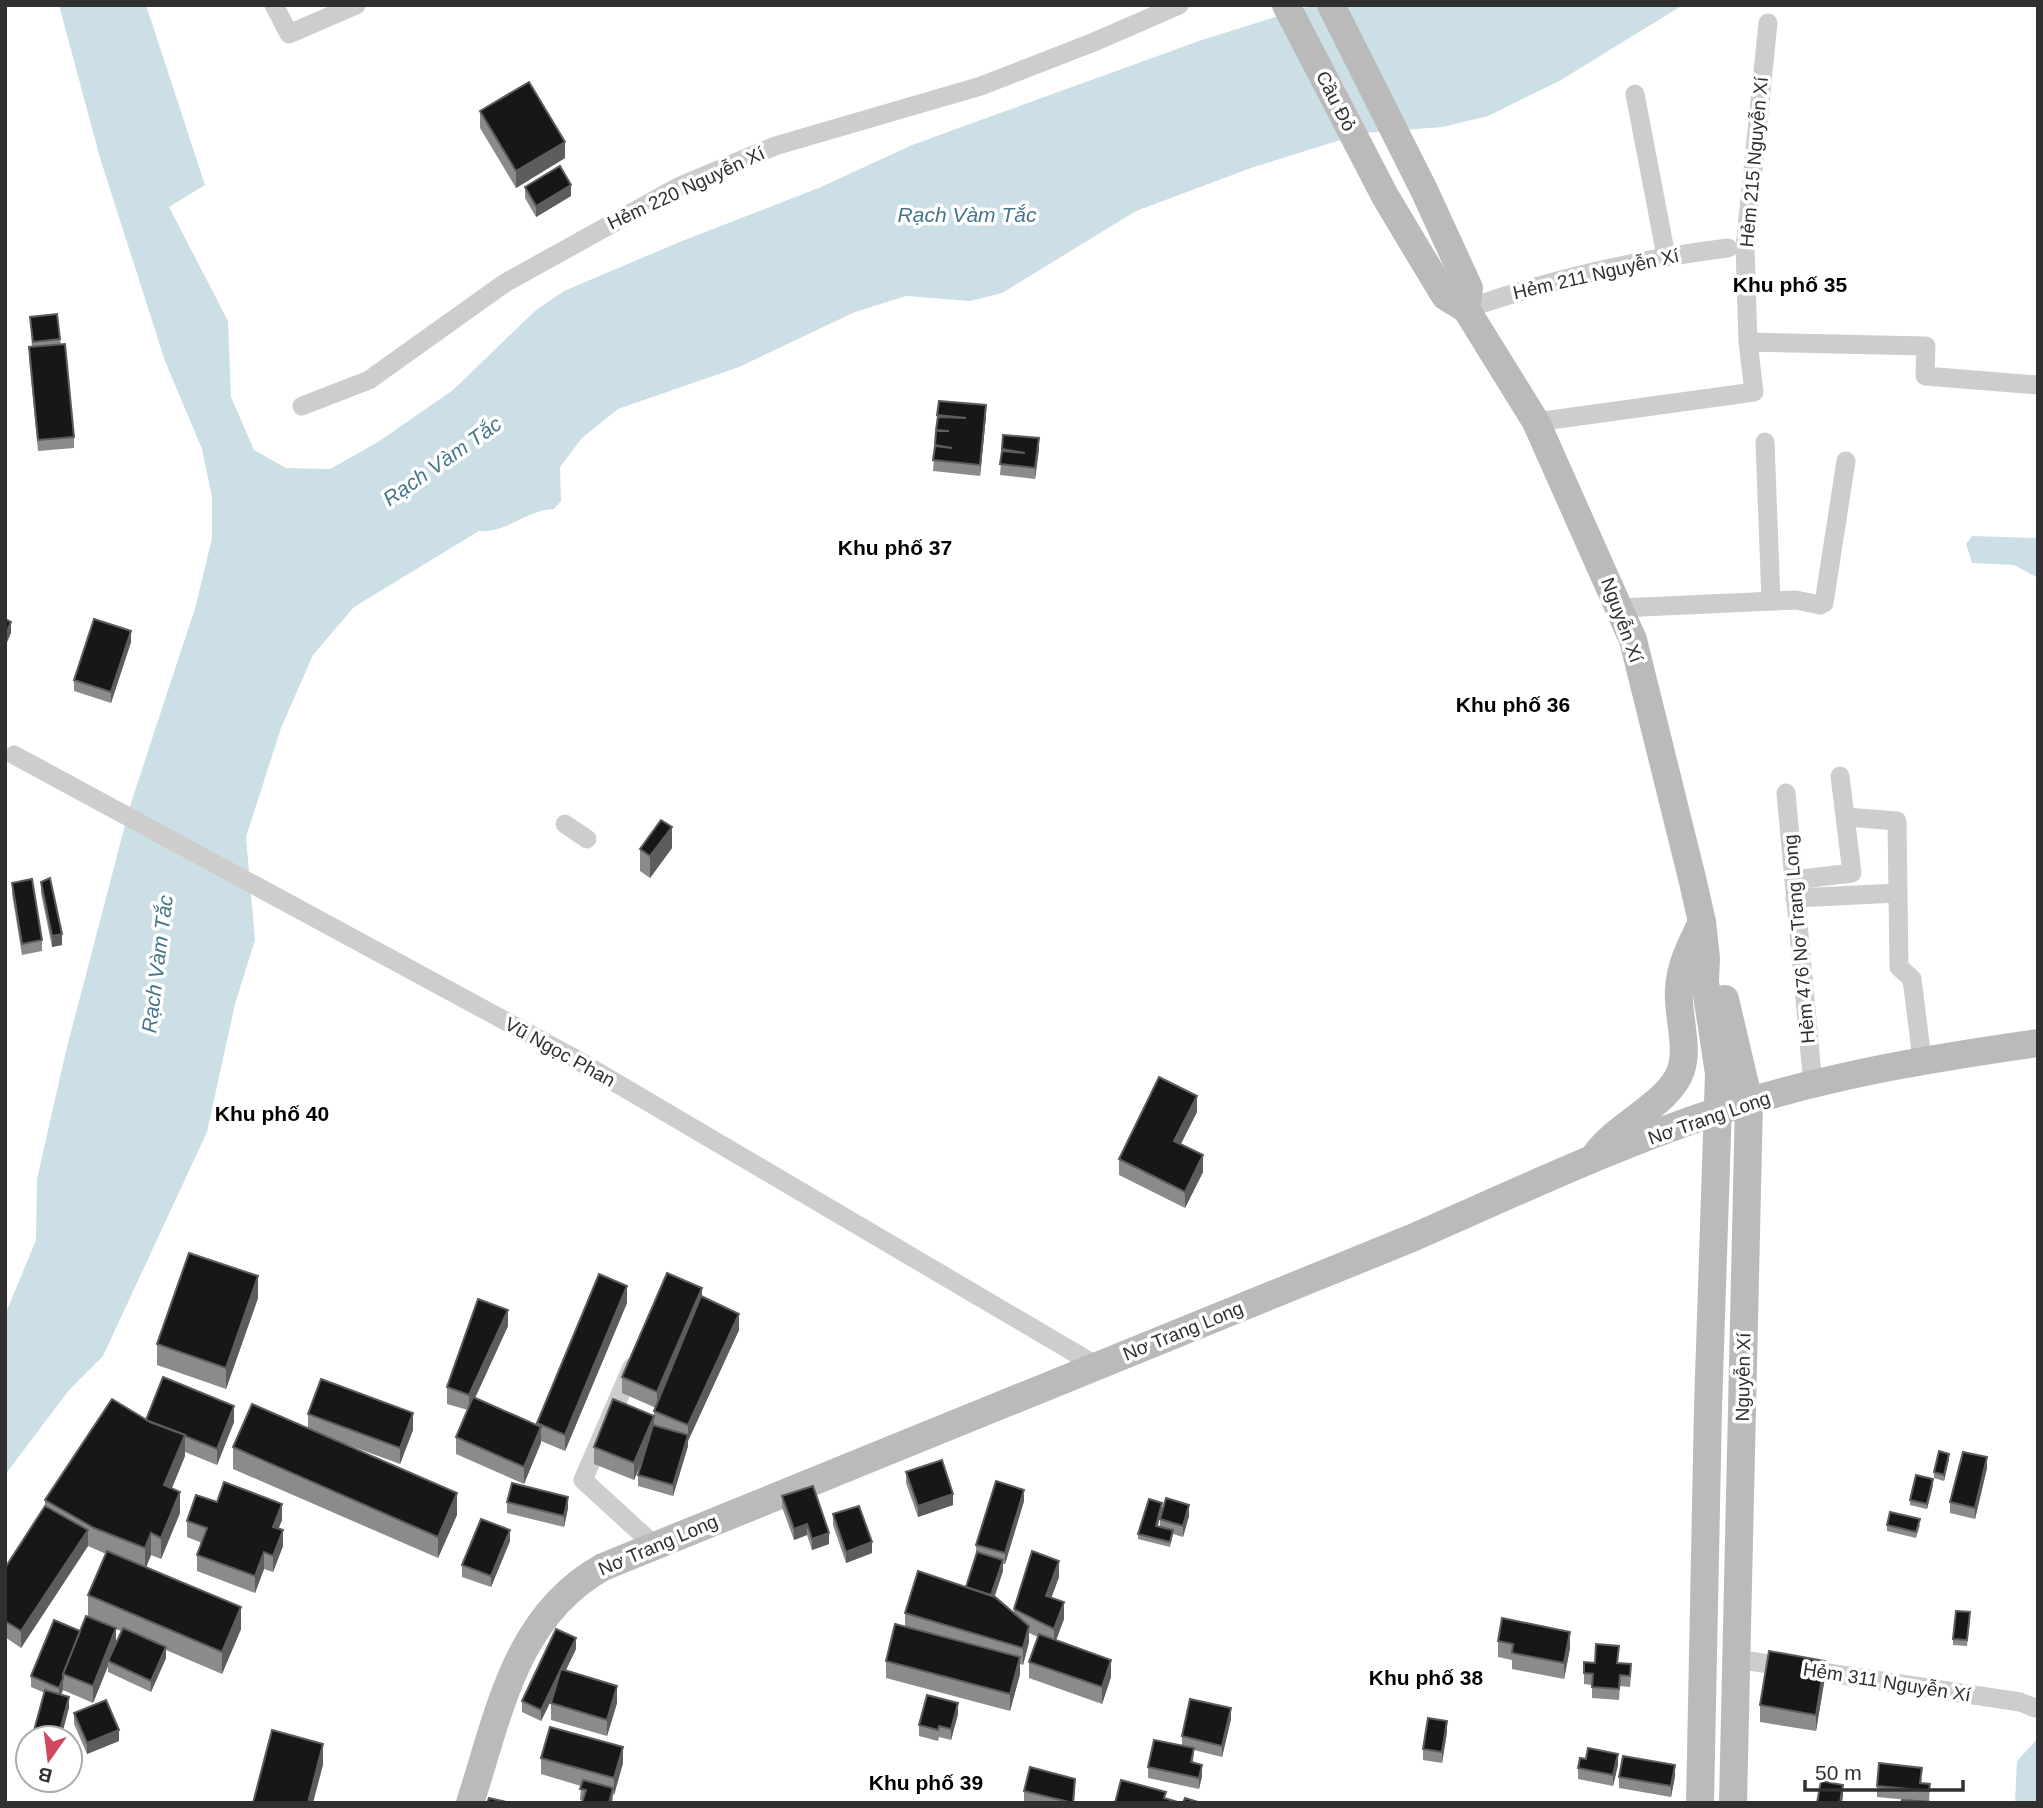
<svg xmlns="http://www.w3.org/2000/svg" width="2043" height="1808" font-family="Arial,sans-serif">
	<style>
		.water { fill: #ccdfe7 }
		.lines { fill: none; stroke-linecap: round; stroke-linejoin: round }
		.street { stroke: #cdcdcd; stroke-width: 19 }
		.secondary { stroke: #bababa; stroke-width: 28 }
		.wall { fill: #8b8b8b; fill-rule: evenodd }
		.shaded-wall { fill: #5d5d5d }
		.building { fill: #171717; stroke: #5d5d5d; stroke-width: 2 }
		.labels { text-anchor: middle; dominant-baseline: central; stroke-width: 7; stroke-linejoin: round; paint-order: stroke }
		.street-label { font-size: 19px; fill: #303030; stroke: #fff }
		.water-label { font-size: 21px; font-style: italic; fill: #477689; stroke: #fff }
		.neighbourhood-label { font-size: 21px; font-weight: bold; fill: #000; stroke: #fff }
	</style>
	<rect width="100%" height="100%" fill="#fff"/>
	<g class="water">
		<path d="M59,5H146L205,185L169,207L228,321L231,397L254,450L286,468L330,469L378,442L453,390L535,311L564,291L682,241L821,187L912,145L1199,41L1313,5H1683L1561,80L1488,116L1443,127L1363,133L1251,168L1136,211L1002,293L970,301L906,296L855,312L739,367L618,409L582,438L560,467L561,501L554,509C526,510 507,533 479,531L354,607L313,655L281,728L246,837L255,940L235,1004L207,1132L103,1356L69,1390L5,1475V1315L36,1240L37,1179L66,1051L130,806L196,605L212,538V497L202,449L165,361L100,158Z"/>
		<polygon points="1972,536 2038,538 2038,578 2014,565 1972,563 1966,544"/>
		<polygon points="2038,1738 2038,1803 2015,1803 2017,1761"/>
	</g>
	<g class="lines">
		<g class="street">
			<polyline points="274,5 289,34 356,5"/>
			<polyline points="1635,94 1666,256"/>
			<path d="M1466,309C1552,279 1638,259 1728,248"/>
			<polyline points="1748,342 1745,248 1768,23"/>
			<polyline points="302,406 369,380 505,283 678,187 775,146 981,86 1094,42 1179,5"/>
			<polyline points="1536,422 1754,392 1748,342 1926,346 1925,376 2038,385"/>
			<polyline points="1765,442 1771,601"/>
			<polyline points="1620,608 1796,600 1820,605 1824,603 1846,461"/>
			<polyline points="14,755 572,1057 1097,1366"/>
			<polyline points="1786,793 1813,1085"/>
			<polyline points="1846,817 1897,821 1899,967 1912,979 1922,1059"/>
			<polyline points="565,824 587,839"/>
			<polyline points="1794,880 1852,873 1840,776"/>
			<polyline points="1795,898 1898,893"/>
			<polyline points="632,1367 583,1480 654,1545"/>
			<polyline points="1736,1659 2020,1702 2038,1709"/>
		</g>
		<g class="secondary">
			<polyline points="1286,5 1385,196 1413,243 1445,296 1466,309 1536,422 1633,640 1693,882 1702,922 1706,958 1705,982 1719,1073 1708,1408 1700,1803"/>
			<polyline points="1331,5 1424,190 1469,288 1466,309"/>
			<polyline points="1725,999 1749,1102 1733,1803"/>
			<path d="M1594,1157C1617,1123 1669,1105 1681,1070C1689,1046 1677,1014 1679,989C1680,965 1692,943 1702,922"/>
			<path d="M470,1803C499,1714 515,1616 603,1567L1412,1238C1522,1190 1632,1137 1747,1102C1842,1073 1939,1057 2038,1043"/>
		</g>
	</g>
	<g class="wall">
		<polygon points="480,111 565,158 516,188 480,128"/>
		<polygon points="525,187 571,196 536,217 525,198"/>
		<polygon points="30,317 60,339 74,437 74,448 38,451 29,358 29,347 32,347"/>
		<polygon points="937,415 986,416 980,476 933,471"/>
		<polygon points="1003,435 1039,449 1035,479 1000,475"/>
		<polygon points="131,642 111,703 74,691 74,680"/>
		<polygon points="672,848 650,878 640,871 640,849"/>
		<polygon points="41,882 62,945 52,947 41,893"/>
		<polygon points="12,883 42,940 42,951 22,955 12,894"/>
		<polygon points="1197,1112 1181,1144 1203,1172 1185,1208 1119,1175 1119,1159"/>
		<polygon points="702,1297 739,1330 688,1441 688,1446 673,1496 638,1486 638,1475 643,1459 634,1480 594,1464 594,1447 654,1425 654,1411 656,1408 622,1393 622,1377"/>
		<polygon points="258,1298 226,1389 157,1365 157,1344"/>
		<polygon points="627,1303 565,1451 541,1441 524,1484 456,1454 456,1437 468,1410 447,1404 447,1387 508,1326 475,1398 537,1425 537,1423"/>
		<polygon points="308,1414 413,1430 400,1464 340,1442 457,1515 438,1558 233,1469 233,1447 308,1428"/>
		<path d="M146,1420L234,1422L217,1465L185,1452V1456L172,1488L180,1513L161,1559L151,1555L146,1567L241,1629L222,1674L166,1650V1658L151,1692L108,1672V1666L93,1703L63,1690L61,1694L69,1708L45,1693L31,1687V1676L80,1631L88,1617V1595L106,1554L88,1546L21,1648L5,1637V1568L45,1506V1500ZM116,1629L121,1631L116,1642Z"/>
		<polygon points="1949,1459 1944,1481 1934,1478 1934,1472"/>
		<polygon points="1987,1468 1975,1519 1950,1513 1950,1502"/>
		<polygon points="906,1472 953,1505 918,1517 906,1483"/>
		<polygon points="1933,1485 1927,1509 1910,1505 1910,1500"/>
		<polygon points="782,1496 829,1544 812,1550 807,1535 794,1540 782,1507"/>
		<polygon points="1024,1501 1005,1564 1003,1564 1003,1571 995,1596 1014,1613 1014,1609 1059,1577 1051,1598 1064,1619 1056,1641 1111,1677 1102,1704 1029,1678 1029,1662 1038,1637 1029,1633 1029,1642 1023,1665 1020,1664 1020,1674 1010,1711 886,1678 886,1661 905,1627 905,1613 966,1587 976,1554 976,1545"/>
		<polygon points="217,1502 282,1520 278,1528 283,1546 273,1572 264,1569 255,1593 197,1571 197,1555 202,1543 187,1537 187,1521"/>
		<polygon points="507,1502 568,1508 564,1527 507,1513"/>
		<polygon points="1162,1508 1158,1526 1160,1527 1160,1519 1189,1516 1183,1537 1173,1534 1170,1547 1138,1539 1138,1534"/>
		<polygon points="833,1514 872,1553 846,1563 833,1525"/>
		<polygon points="1887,1525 1920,1525 1916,1538 1887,1531"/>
		<polygon points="510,1541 491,1587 462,1577 462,1565"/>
		<polygon points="1970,1618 1967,1646 1953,1645 1953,1639"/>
		<polygon points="1498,1641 1570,1648 1564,1679 1512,1669 1512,1660 1498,1657"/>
		<polygon points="576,1649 566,1670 617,1703 607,1736 551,1720 551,1703 554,1695 541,1721 522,1712 522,1701"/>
		<polygon points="1584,1662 1618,1663 1631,1675 1630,1687 1620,1686 1619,1700 1592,1698 1592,1685 1584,1684"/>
		<polygon points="1825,1677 1816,1731 1760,1722 1760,1705"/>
		<polygon points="74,1713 119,1741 87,1754 74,1724"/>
		<polygon points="958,1714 951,1740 939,1737 938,1741 919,1736 919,1725"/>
		<polygon points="1231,1719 1222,1757 1194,1750 1193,1763 1202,1776 1199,1789 1148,1778 1148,1767 1182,1746 1182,1736"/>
		<polygon points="1447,1732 1442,1763 1423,1760 1423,1749"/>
		<polygon points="541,1758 623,1763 614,1795 613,1794 612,1803 582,1803 583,1801 580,1800 581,1786 541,1774"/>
		<polygon points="1586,1759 1618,1765 1613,1786 1578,1779 1578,1768"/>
		<polygon points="1675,1776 1671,1797 1619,1788 1619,1777"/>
		<polygon points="1922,1779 1921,1783 1930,1784 1929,1802 1877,1797 1877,1786"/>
		<polygon points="1075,1790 1074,1803 1029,1803 1024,1802 1024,1791"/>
	</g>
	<g class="shaded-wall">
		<polygon points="565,142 565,158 516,188 516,171"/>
		<polygon points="571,185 571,196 536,217 536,206"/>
		<polygon points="986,405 986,416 980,476 980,465"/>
		<polygon points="1039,438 1039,449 1035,479 1035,468"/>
		<polygon points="11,622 11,633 5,647 5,636"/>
		<polygon points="131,631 131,642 111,703 111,692"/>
		<polygon points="672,827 672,848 650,878 650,856"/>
		<polygon points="62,934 62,945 52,947 52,936"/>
		<polygon points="1197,1096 1197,1112 1174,1157 1174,1141"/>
		<polygon points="1203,1155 1203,1172 1185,1208 1185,1192"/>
		<polygon points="258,1276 258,1298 226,1389 226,1368"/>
		<polygon points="627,1286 627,1303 565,1451 565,1435"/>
		<polygon points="702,1288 702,1304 657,1408 657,1392"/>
		<polygon points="508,1310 508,1326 469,1411 469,1395"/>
		<polygon points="739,1314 739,1330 688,1441 688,1446 673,1496 673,1485 688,1436 688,1425"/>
		<polygon points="234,1406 234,1422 217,1465 217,1449"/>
		<polygon points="413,1413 413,1430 400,1464 400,1448"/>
		<polygon points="654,1416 654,1432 634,1480 634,1463"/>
		<polygon points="541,1427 541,1443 524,1484 524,1467"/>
		<polygon points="185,1435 185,1456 164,1507 164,1485"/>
		<polygon points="1949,1454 1949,1459 1944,1481 1944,1475"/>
		<polygon points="1987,1457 1987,1468 1975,1519 1975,1508"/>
		<polygon points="1933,1479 1933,1485 1927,1509 1927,1504"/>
		<polygon points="1024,1490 1024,1501 1005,1564 1005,1553"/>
		<polygon points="180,1492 180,1513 161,1559 161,1538"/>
		<polygon points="457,1493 457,1515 438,1558 438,1537"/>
		<polygon points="953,1494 953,1505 918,1517 918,1506"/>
		<polygon points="568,1497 568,1508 564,1527 564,1516"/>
		<polygon points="1162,1503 1162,1508 1156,1531 1156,1526"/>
		<polygon points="282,1504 282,1520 273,1543 273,1527"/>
		<polygon points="1189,1505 1189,1516 1183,1537 1183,1526"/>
		<polygon points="807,1524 807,1535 794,1540 794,1529"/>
		<polygon points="88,1530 88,1546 21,1648 21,1631"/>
		<polygon points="283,1530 283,1546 273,1572 273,1556"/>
		<polygon points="510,1530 510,1541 491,1587 491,1576"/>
		<polygon points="151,1533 151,1555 145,1570 145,1548"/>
		<polygon points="829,1533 829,1544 812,1550 812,1539"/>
		<polygon points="872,1542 872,1553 846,1563 846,1552"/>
		<polygon points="264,1552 264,1569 255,1593 255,1576"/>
		<polygon points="1003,1560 1003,1571 991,1606 991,1595"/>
		<polygon points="1059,1561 1059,1577 1046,1612 1046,1596"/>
		<polygon points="1064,1602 1064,1619 1054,1645 1054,1629"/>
		<polygon points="241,1607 241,1629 222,1674 222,1652"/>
		<polygon points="1029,1626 1029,1642 1023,1665 1023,1648"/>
		<polygon points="116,1628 116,1645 108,1661 108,1666 93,1703 93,1686"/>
		<polygon points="1570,1632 1570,1648 1564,1679 1564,1663"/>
		<polygon points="576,1638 576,1649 541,1721 541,1710"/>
		<polygon points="166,1647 166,1658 151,1692 151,1681"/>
		<polygon points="1020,1657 1020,1674 1010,1711 1010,1694"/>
		<polygon points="1111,1660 1111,1677 1102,1704 1102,1687"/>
		<polygon points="1825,1661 1825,1677 1816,1731 1816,1715"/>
		<polygon points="63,1679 63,1690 59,1699 59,1688"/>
		<polygon points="617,1686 617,1703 607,1736 607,1720"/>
		<polygon points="69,1697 69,1708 61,1738 58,1738"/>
		<polygon points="958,1703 958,1714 951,1740 951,1729"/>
		<polygon points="1231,1708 1231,1719 1222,1757 1222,1746"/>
		<polygon points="1447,1721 1447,1732 1442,1763 1442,1752"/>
		<polygon points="119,1730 119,1741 87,1754 87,1743"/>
		<polygon points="323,1744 323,1765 313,1803 308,1803"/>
		<polygon points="623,1747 623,1763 614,1795 614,1778"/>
		<polygon points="1618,1754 1618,1765 1613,1786 1613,1775"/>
		<polygon points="1202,1765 1202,1776 1199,1789 1199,1778"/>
		<polygon points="1675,1765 1675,1776 1671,1797 1671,1786"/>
		<polygon points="1843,1785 1843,1796 1842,1803 1840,1803"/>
		<polygon points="613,1788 612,1803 609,1803"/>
	</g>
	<g class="building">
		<polygon points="529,82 565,142 516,171 480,111"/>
		<polygon points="560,166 571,185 536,206 525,187"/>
		<polygon points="57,314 60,339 33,342 30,317"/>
		<polygon points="65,344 74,437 38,440 29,347"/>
		<polygon points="939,401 986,405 980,465 933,460 935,446 952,448 935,445 936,431 949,431 936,430 938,417 966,418 937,415"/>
		<polygon points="1003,435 1039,438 1035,468 1000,464 1002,451 1025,453 1002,449"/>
		<polygon points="5,619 11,622 5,636"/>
		<polygon points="94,619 131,631 111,692 74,680"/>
		<polygon points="661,820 672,827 650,856 640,849"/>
		<polygon points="50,878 62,934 52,936 41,882"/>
		<polygon points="32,879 42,940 22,944 12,883"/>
		<polygon points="1159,1077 1197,1096 1174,1141 1203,1155 1185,1192 1119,1159"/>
		<polygon points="189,1253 258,1276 226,1368 157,1344"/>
		<polygon points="667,1273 702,1288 657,1392 622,1377"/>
		<polygon points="599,1274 627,1286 565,1435 537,1423"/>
		<polygon points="701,1296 739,1314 688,1425 654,1411"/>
		<polygon points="478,1299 508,1310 469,1395 447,1387"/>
		<polygon points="163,1377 234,1406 217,1449 185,1436 185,1435 146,1420"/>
		<polygon points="321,1379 413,1413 400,1448 308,1414"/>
		<polygon points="473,1397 541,1427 524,1467 456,1437"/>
		<polygon points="112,1399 150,1422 185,1435 164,1485 180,1492 161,1538 151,1533 145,1548 94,1528 45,1500"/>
		<polygon points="613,1399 654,1416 634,1463 594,1447"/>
		<polygon points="252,1404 457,1493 438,1537 233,1447"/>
		<polygon points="653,1425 688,1435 673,1485 638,1475"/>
		<polygon points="1939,1451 1949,1454 1944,1475 1934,1472"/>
		<polygon points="1963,1452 1987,1457 1975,1508 1950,1502"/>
		<polygon points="942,1460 953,1494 918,1506 906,1472"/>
		<polygon points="1916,1475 1933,1479 1927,1504 1910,1500"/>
		<polygon points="996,1481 1024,1490 1005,1553 976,1545"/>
		<polygon points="224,1482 282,1504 273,1527 283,1530 273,1556 264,1552 255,1576 197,1555 207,1528 187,1521 196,1495 217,1502"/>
		<polygon points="512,1483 568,1497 564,1516 507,1502"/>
		<polygon points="813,1486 829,1533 812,1539 807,1524 794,1529 782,1496"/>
		<polygon points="1166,1498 1189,1505 1183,1526 1160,1519"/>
		<polygon points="1149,1499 1162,1503 1156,1526 1173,1530 1170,1542 1138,1534"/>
		<polygon points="45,1506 88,1530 21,1631 5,1621 5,1568"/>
		<polygon points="859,1506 872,1542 846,1552 833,1514"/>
		<polygon points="1890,1512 1920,1519 1916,1532 1887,1525"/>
		<polygon points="481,1519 510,1530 491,1576 462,1565"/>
		<polygon points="107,1551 241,1607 222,1652 88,1595"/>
		<polygon points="1032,1551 1059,1561 1046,1596 1064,1602 1054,1629 1014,1609"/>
		<polygon points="977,1552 1003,1560 991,1595 966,1587"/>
		<polygon points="918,1571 995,1597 1029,1626 1023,1648 905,1613"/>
		<polygon points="1956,1611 1970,1612 1967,1640 1953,1639"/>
		<polygon points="86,1616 116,1628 93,1686 63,1674"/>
		<polygon points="1502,1618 1570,1632 1564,1663 1512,1653 1513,1644 1498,1641"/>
		<polygon points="54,1620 80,1631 63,1674 63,1679 59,1688 31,1676"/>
		<polygon points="895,1624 1020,1657 1010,1694 886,1661"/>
		<polygon points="123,1628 166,1647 151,1681 108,1661"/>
		<polygon points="556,1629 576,1638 541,1710 522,1701"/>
		<polygon points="1039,1634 1111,1660 1102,1687 1029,1662"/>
		<polygon points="1596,1644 1619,1646 1617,1663 1631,1664 1630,1676 1620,1675 1619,1689 1592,1687 1593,1674 1584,1673 1584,1662 1595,1663"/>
		<polygon points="1769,1651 1825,1661 1816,1715 1760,1705"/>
		<polygon points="561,1669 617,1686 607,1720 551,1703"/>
		<polygon points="45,1690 69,1697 58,1738 32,1738"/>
		<polygon points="927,1695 958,1703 951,1729 939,1726 938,1730 919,1725"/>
		<polygon points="1190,1699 1231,1708 1222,1746 1182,1736"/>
		<polygon points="106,1700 119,1730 87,1743 74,1713"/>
		<polygon points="1428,1718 1447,1721 1442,1752 1423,1749"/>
		<polygon points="550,1727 623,1747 614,1778 541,1758"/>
		<polygon points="272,1730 323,1744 308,1803 253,1803"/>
		<polygon points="1154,1740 1194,1748 1191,1762 1202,1765 1199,1778 1148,1767"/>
		<polygon points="1588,1748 1618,1754 1613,1775 1578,1768 1580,1758 1586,1759"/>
		<polygon points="1623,1756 1675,1765 1671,1786 1619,1777"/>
		<polygon points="1879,1763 1922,1768 1920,1783 1930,1784 1929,1791 1877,1786"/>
		<polygon points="1030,1767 1075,1779 1073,1803 1024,1791"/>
		<polygon points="583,1780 613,1788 609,1803 582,1803 586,1790 580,1789"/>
		<polygon points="1121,1780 1166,1792 1164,1798 1181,1803 1115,1803"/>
		<polygon points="1821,1781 1843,1785 1840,1803 1817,1803"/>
		<polygon points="489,1798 511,1803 487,1803"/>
		<polygon points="1185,1798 1201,1803 1183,1803"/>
		<polygon points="1902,1800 1931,1802 1931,1803 1901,1803"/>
	</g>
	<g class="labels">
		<g class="street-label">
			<text transform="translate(1336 101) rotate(63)">Cầu Đỏ</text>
			<text transform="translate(1754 162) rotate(-85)">Hẻm 215 Nguyễn Xí</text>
			<text transform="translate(686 188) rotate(-25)">Hẻm 220 Nguyễn Xí</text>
			<text transform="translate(1596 274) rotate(-13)">Hẻm 211 Nguyễn Xí</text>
			<text transform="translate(1622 620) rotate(70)">Nguyễn Xí</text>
			<text transform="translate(1799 939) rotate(-95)">Hẻm 476 Nơ Trang Long</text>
			<text transform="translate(560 1052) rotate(29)">Vũ Ngọc Phan</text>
			<text transform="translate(1709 1118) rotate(-19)">Nơ Trang Long</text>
			<text transform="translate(1183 1331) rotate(-22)">Nơ Trang Long</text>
			<text transform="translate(1743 1377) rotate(-89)">Nguyễn Xí</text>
			<text transform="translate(658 1545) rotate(-23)">Nơ Trang Long</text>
			<text transform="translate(1887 1682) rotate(9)">Hẻm 311 Nguyễn Xí</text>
		</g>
		<g class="water-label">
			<text x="967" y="214">Rạch Vàm Tắc</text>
			<text transform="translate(442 461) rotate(-35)">Rạch Vàm Tắc</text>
			<text transform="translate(157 964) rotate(-83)">Rạch Vàm Tắc</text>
		</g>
		<g class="neighbourhood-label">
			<text x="1790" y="284">Khu phố 35</text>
			<text x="895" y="547">Khu phố 37</text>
			<text x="1513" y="704">Khu phố 36</text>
			<text x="272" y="1113">Khu phố 40</text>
			<text x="1426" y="1677">Khu phố 38</text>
			<text x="926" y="1782">Khu phố 39</text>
		</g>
	</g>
	<rect width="2043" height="1808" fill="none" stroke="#303030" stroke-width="14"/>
	<g transform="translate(49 1759) rotate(194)"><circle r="33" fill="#ffffff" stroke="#acacac" stroke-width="2"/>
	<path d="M0-5L12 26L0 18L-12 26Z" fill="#d1485e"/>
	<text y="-10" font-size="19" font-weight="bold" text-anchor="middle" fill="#303030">B</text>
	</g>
	<path d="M1805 1780v10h158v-10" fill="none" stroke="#303030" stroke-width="3.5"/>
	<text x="1815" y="1780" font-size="21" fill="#303030" stroke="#ffffff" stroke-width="5" paint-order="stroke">50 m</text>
</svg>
